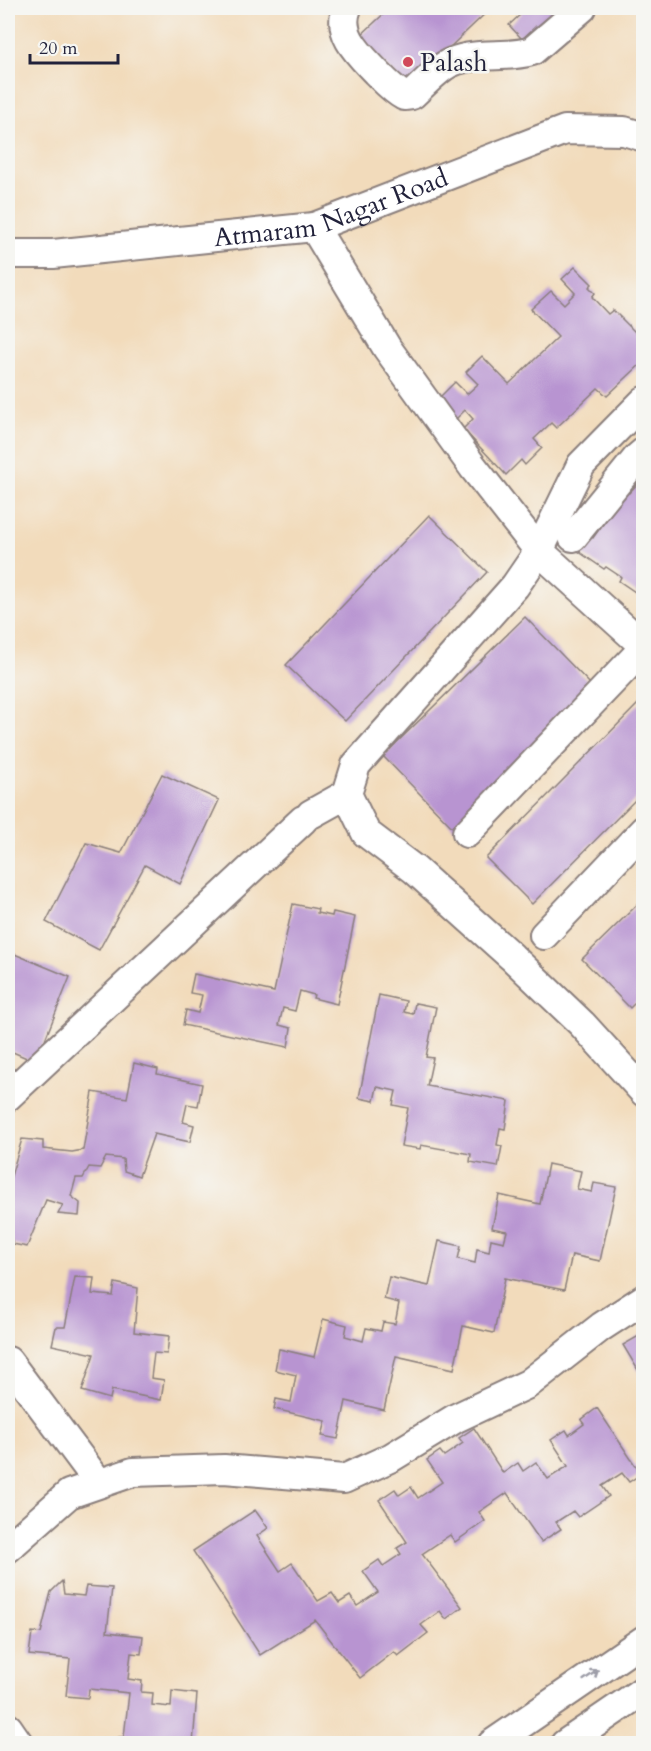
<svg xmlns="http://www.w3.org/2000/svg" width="651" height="1751" font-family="Cardo,serif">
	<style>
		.building { fill: #b894d1 }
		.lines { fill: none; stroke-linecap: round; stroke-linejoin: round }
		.street-casing { stroke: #8a7e7b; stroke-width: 32 }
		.street { stroke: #fff; stroke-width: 28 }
		.oneway { stroke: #9c9ca7 }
		.poi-dot { fill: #d1495b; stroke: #f6f6f2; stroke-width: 2 }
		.labels { text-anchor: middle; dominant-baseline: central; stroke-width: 5; stroke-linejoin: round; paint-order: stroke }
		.poi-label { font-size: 26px; fill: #22223b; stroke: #f6f6f2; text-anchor: start }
		.street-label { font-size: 26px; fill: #22223b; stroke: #f6f6f2 }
	</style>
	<rect width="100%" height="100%" fill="#f6f6f2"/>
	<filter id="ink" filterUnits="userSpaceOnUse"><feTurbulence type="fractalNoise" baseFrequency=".0167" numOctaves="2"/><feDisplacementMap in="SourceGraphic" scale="12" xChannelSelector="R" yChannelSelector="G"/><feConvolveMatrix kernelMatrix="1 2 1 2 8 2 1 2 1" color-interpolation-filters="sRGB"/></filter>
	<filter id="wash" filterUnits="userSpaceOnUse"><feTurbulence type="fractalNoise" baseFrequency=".008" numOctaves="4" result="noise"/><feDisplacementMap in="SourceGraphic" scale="24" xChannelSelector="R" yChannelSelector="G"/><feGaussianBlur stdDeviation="1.35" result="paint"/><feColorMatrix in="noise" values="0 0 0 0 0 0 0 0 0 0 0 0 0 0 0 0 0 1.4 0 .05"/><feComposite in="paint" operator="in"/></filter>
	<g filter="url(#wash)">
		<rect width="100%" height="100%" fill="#f2dbbb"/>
		<g id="blocks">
			<g class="building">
				<polygon points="390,8 394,10 398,8 491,8 407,88 359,37"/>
				<polygon points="516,8 567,8 541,32 536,26 522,39 509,25 522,13"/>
				<polygon points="575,267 592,284 589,287 595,293 592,297 608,314 613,310 644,341 644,361 607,396 598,388 556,428 551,423 534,439 542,448 525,465 521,460 506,475 463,429 473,419 465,410 455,420 437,400 455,382 467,394 478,384 466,372 482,356 509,384 558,337 531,309 551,291 564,304 575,293 562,279"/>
				<polygon points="644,477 644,598 619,581 621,577 606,567 604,569 575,549 587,533 593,538 609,516 604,512 623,488 629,493"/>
				<polygon points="429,515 487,572 345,721 286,665"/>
				<polygon points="525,617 596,690 454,829 383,756"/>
				<polygon points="638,704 644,709 644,791 532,904 486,858"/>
				<polygon points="162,774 219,800 180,884 145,865 99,950 46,922 86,843 121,853"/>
				<polygon points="644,898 644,994 630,1008 582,959"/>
				<polygon points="293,904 318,909 317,913 332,916 333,912 355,917 337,1004 313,998 314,995 300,991 295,1011 283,1008 279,1025 291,1028 288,1047 183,1025 186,1010 198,1013 202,995 190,993 194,974 274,992"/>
				<polygon points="12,953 70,977 36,1062 8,1050 8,964"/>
				<polygon points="379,995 406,1001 404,1012 413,1014 415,1003 436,1007 426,1057 433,1058 427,1086 509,1101 505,1129 500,1128 497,1145 502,1146 498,1167 470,1162 471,1154 421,1145 420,1149 401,1146 408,1108 393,1105 396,1091 377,1087 374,1101 359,1098"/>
				<polygon points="134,1063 158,1069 157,1074 202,1084 198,1106 187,1104 183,1122 194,1125 190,1142 154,1134 139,1176 124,1171 123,1159 106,1157 100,1168 89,1167 83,1178 76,1178 71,1196 80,1203 79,1216 58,1214 63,1205 46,1200 27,1247 13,1244 9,1231 8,1231 8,1174 11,1176 22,1139 43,1141 43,1149 72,1152 83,1150 93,1092 127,1098"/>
				<polygon points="548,1164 581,1171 577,1189 592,1192 594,1183 616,1187 600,1261 572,1255 564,1290 505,1278 494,1333 463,1326 454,1369 396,1356 384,1410 346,1401 338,1439 322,1436 326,1421 274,1409 276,1399 291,1402 296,1375 275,1370 279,1349 314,1357 323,1319 347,1325 345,1336 363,1341 366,1328 381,1331 383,1322 395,1324 399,1303 384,1299 389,1277 429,1286 439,1241 461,1246 458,1259 475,1263 477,1249 489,1252 491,1239 504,1242 507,1231 492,1228 499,1195 540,1204"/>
				<polygon points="75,1277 94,1278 92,1294 113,1296 115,1283 138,1288 134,1332 169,1336 167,1354 154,1353 151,1378 164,1380 161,1400 112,1390 110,1399 82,1391 94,1354 52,1345 56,1327 65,1327"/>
				<polygon points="644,1333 644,1380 623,1345"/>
				<polygon points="597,1408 641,1474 629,1482 622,1473 602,1486 609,1496 578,1517 573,1511 556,1522 561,1529 541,1542 507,1493 479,1512 485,1521 455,1542 450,1535 422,1554 462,1607 446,1619 440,1611 421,1625 428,1633 398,1656 394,1652 360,1678 315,1620 260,1655 193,1551 255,1510 268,1528 257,1536 280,1571 292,1563 318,1601 332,1593 339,1603 350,1596 357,1606 378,1592 363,1571 379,1560 383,1566 401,1554 397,1548 407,1542 379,1500 395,1489 399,1495 411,1487 418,1498 442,1482 427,1460 440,1451 444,1456 463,1443 459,1438 474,1428 503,1473 518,1463 523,1471 536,1462 548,1479 568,1466 551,1440 566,1430 569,1435 584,1424 581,1420"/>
				<polygon points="62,1581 64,1594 84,1596 86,1586 112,1588 107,1632 143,1636 141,1654 131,1653 128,1679 142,1681 141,1692 153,1693 152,1705 171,1707 172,1691 197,1694 193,1744 119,1744 119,1737 124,1737 129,1693 89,1689 88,1698 66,1696 70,1659 29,1655 32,1632 41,1633 51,1592"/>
			</g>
		</g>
	</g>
	<g filter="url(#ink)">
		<use href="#blocks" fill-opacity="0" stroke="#8a7e7b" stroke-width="1.5"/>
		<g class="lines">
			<defs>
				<g id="street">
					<path d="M347,8C336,34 360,55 376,72C385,81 393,90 404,96L412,95C423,85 439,67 452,62C477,51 507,59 532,51L582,8"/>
					<polyline points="314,227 387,348 473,467 539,551 644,646"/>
					<path id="s1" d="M8,254H53L314,227L565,130L624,131L644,137"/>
					<polyline points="644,401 581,465 539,551 515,586 356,765 347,794 366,833 415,870 512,957 582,1024 644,1092"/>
					<polyline points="573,537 637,458 644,452"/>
					<polyline points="311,814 347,794"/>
					<polyline points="467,833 644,648"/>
					<polyline points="544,935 644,830"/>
					<polyline points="8,1096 303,820"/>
					<polyline points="8,1361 99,1483"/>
					<polyline points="8,1548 69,1494 133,1472 224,1469 344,1479 392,1457 456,1418 528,1384 601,1327 644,1299"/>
					<polyline points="8,1728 19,1744"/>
					<polyline points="492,1744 644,1640"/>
					<polyline points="565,1744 644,1690"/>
				</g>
			</defs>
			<use href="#street" class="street-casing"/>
			<use href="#street" class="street"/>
		</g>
		<defs><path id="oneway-shaft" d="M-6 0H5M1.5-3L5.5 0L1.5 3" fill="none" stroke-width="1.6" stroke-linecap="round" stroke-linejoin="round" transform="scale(1.5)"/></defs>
		<use class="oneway" href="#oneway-shaft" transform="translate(591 1675) rotate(-34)"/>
	</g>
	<circle class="poi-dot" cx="408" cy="62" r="6"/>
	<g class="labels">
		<g class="poi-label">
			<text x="420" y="62">Palash</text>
		</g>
		<g class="street-label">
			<text stroke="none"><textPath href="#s1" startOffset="328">Atmaram Nagar Road</textPath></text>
		</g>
	</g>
	<rect width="651" height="1751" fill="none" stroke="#f6f6f2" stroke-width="30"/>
	<path d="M30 54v9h88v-9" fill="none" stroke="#22223b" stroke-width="3"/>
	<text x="39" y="54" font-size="18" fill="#22223b" stroke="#f6f6f2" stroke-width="4.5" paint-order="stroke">20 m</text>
</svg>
